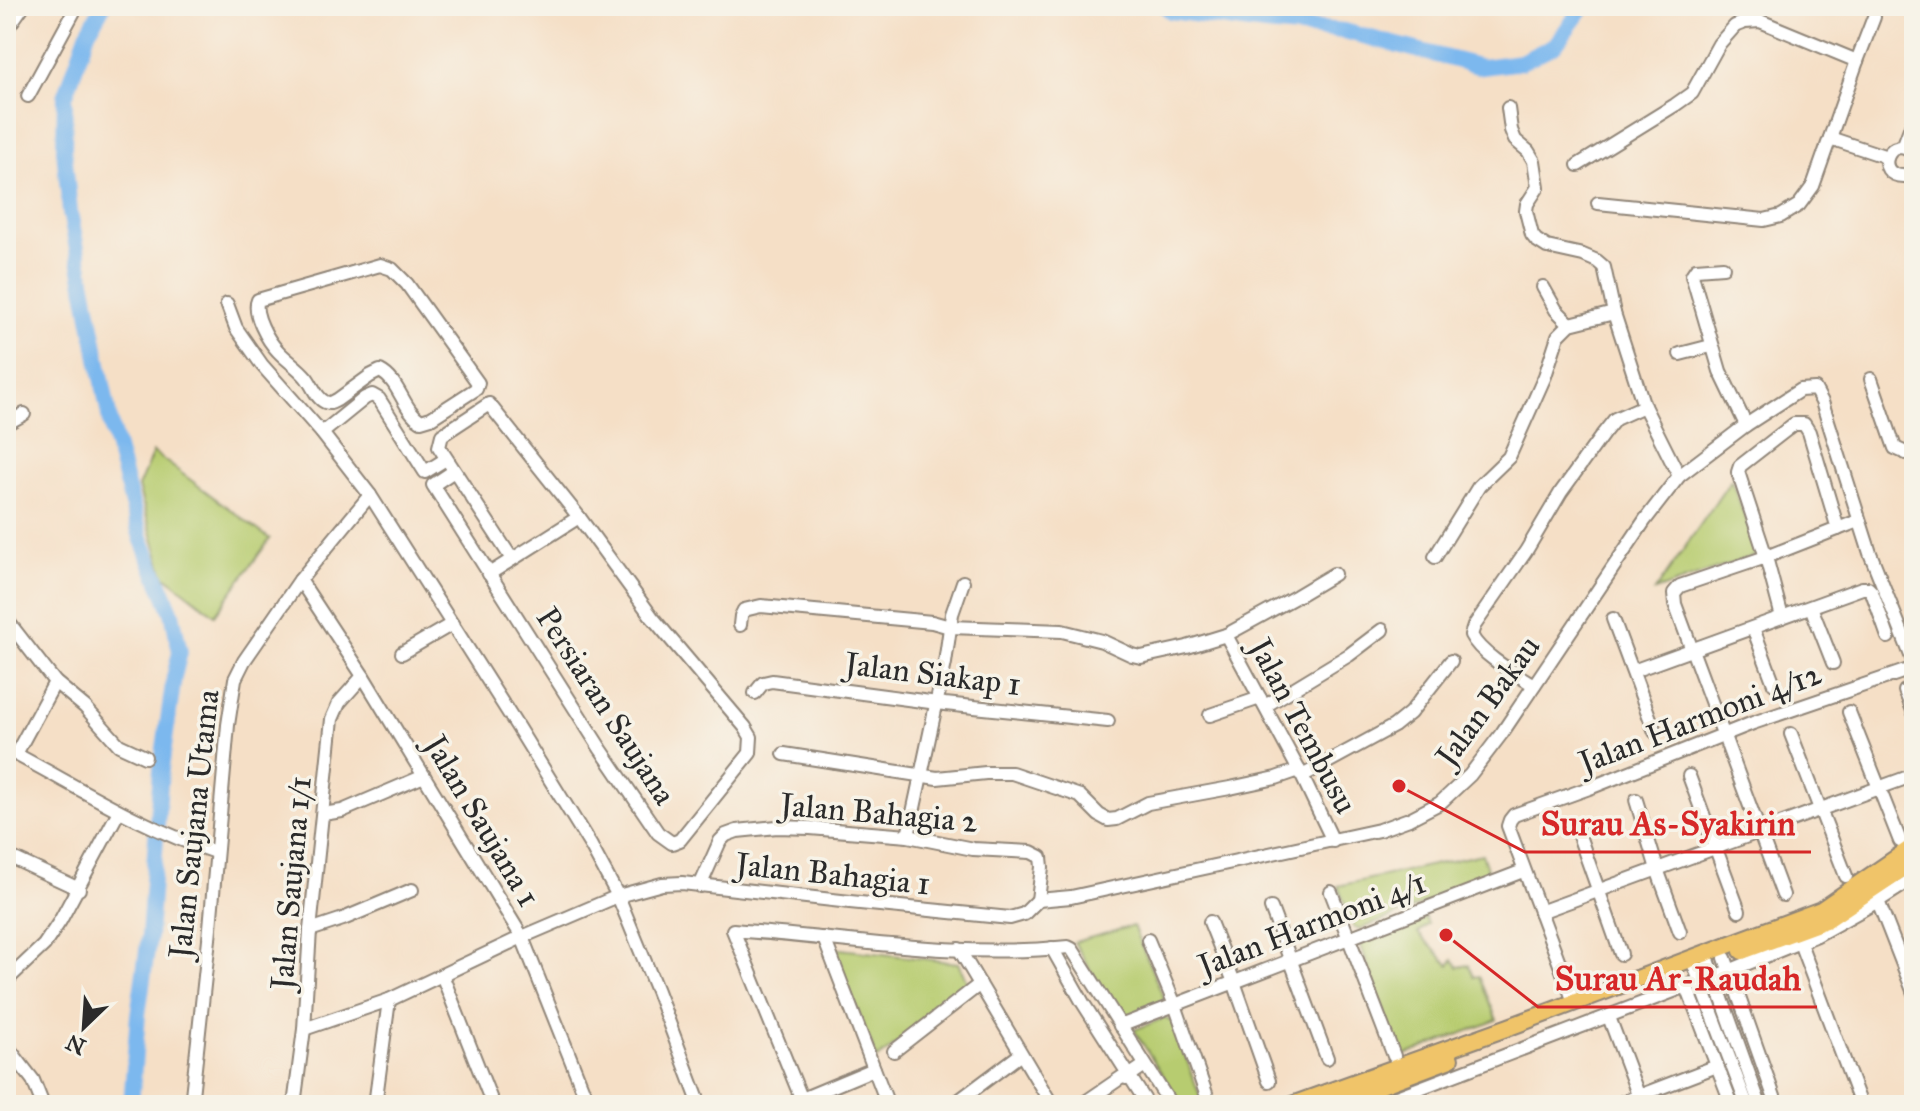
<svg xmlns="http://www.w3.org/2000/svg" width="1920" height="1111" font-family="'IM FELL Great Primer',serif">
	<style>
		.green { fill: #b7cc70; stroke: #717c4e; stroke-width: 2 }
		.lines { fill: none; stroke-linecap: round; stroke-linejoin: round }
		.river { stroke: #7cb8ee; stroke-width: 16 }
		.minor-casing { stroke: #908578; stroke-width: 16 }
		.major-casing { stroke: #908578; stroke-width: 20 }
		.minor { stroke: #fff; stroke-width: 12 }
		.major { stroke: #f0c469; stroke-width: 16 }
		.labels { text-anchor: middle; dominant-baseline: central; stroke-width: 7; stroke-linejoin: round; paint-order: stroke }
		.street-label { font-size: 32px; fill: #2b2b2b; stroke: #f7f3e8 }
		.leader { fill: none; stroke: #d62828; stroke-width: 3 }
		.callout-dot { fill: #d62828; stroke: #f7f3e8; stroke-width: 3 }
		.callout-label { font-size: 34px; text-anchor: middle; font-weight: bold; fill: #d62828; stroke: #f7f3e8; stroke-width: 7; stroke-linejoin: round; paint-order: stroke }
	</style>
	<rect width="100%" height="100%" fill="#f7f3e8"/>
	<filter id="ink" filterUnits="userSpaceOnUse"><feTurbulence type="fractalNoise" baseFrequency=".0125" numOctaves="2"/><feDisplacementMap in="SourceGraphic" scale="16" xChannelSelector="R" yChannelSelector="G"/><feConvolveMatrix kernelMatrix="1 2 1 2 8 2 1 2 1" color-interpolation-filters="sRGB"/></filter>
	<filter id="wash" filterUnits="userSpaceOnUse"><feTurbulence type="fractalNoise" baseFrequency=".006" numOctaves="4" result="noise"/><feDisplacementMap in="SourceGraphic" scale="32" xChannelSelector="R" yChannelSelector="G"/><feGaussianBlur stdDeviation="1.8" result="paint"/><feColorMatrix in="noise" values="0 0 0 0 0 0 0 0 0 0 0 0 0 0 0 0 0 1.4 0 .05"/><feComposite in="paint" operator="in"/></filter>
	<g filter="url(#wash)">
		<rect width="100%" height="100%" fill="#f5dfc6"/>
		<g class="green">
			<polygon points="153,452 270,539 215,615 164,575 138,487"/>
			<polygon points="1731,480 1759,554 1655,591"/>
			<polygon points="1482,854 1490,878 1361,929 1354,927 1338,886"/>
			<polygon points="1425,918 1428,924 1418,933 1449,965 1453,960 1458,967 1469,965 1474,977 1479,976 1497,1020 1400,1057 1360,943"/>
			<polygon points="1133,926 1165,1001 1120,1021 1074,942"/>
			<polygon points="832,948 958,963 970,987 877,1059"/>
			<polygon points="1164,1018 1173,1022 1201,1099 1182,1105 1134,1030"/>
		</g>
		<g class="lines">
			<g class="river">
				<polyline points="103,6 87,34 65,97 64,150 70,212 111,426 141,538 172,613 180,652 174,677 161,769 149,936 138,1015 131,1105"/>
				<polyline points="1165,6 1171,11 1265,24 1344,31 1482,67 1521,62 1555,45 1584,6"/>
			</g>
		</g>
	</g>
	<g filter="url(#ink)">
		<g class="lines">
			<defs>
				<g id="minor">
					<polyline points="6,30 23,6"/>
					<polyline points="1857,61 1874,17"/>
					<polyline points="28,96 77,6"/>
					<polyline points="1508,108 1511,130 1515,140 1528,151 1534,161 1538,187 1527,204 1526,211 1532,235 1536,240 1547,247 1583,255 1597,261 1604,267 1614,313 1644,406 1679,476"/>
					<polyline points="1830,138 1887,157"/>
					<polyline points="1903,147 1914,118"/>
					<path d="M1914,155C1891,129 1870,177 1905,176L1914,169"/>
					<polyline points="1578,165 1675,105 1692,93 1719,44 1735,26 1745,22 1760,21 1857,61 1813,186 1799,205 1781,216 1764,220 1598,203"/>
					<path d="M380,265L392,269L407,284L478,383L476,389L431,418L421,421C402,409 400,381 380,371L370,376L337,400C331,403 331,404 325,402C316,398 312,384 306,377C298,367 286,360 278,351C268,341 252,313 258,300Z"/>
					<polyline points="1723,267 1696,269 1692,275 1720,371 1746,425"/>
					<polyline points="1543,287 1556,310 1570,324"/>
					<polyline points="227,304 236,328 262,365 322,433 370,495 517,726 591,846 618,896 657,991 700,1105"/>
					<polyline points="1680,354 1711,346"/>
					<polyline points="1871,379 1895,448 1906,453 1914,451"/>
					<polyline points="6,424 24,414"/>
					<polyline points="322,433 365,398 372,395 379,399 425,472 446,459"/>
					<polyline points="454,471 433,485 600,748 658,833 672,843 680,840 750,753 751,737 745,727 652,617 579,517 489,404 442,435 439,447 512,559"/>
					<polyline points="1435,557 1479,486 1509,457 1545,376 1558,336 1570,324 1614,313"/>
					<polyline points="489,574 579,517"/>
					<polyline points="300,580 363,676 522,937 589,1105"/>
					<polyline points="1811,607 1833,663"/>
					<polyline points="1782,617 1766,557 1738,472 1740,466 1794,424 1804,424 1809,432 1838,529"/>
					<polyline points="6,619 55,682 85,707 119,745 145,757"/>
					<polyline points="1613,619 1655,732"/>
					<polyline points="740,625 741,616 744,610 761,606 932,622 950,627 1062,631 1102,641 1132,655 1141,657 1187,647 1226,635 1297,596 1334,574"/>
					<polyline points="1753,628 1774,684"/>
					<polyline points="1226,635 1302,776 1333,841"/>
					<polyline points="402,653 452,624"/>
					<polyline points="1633,671 1862,588 1868,588 1872,592 1888,637"/>
					<path d="M1534,685C1514,673 1481,655 1471,635L1474,626L1526,551L1561,492L1603,434L1615,419L1644,406"/>
					<polyline points="1905,691 1914,713"/>
					<polyline points="755,693 763,683 772,681 945,704 1108,721"/>
					<polyline points="1265,706 1349,655 1382,630"/>
					<polyline points="1849,712 1900,841"/>
					<polyline points="1210,715 1260,698"/>
					<polyline points="1791,734 1846,876"/>
					<path d="M6,749C75,785 141,828 215,852"/>
					<polyline points="16,754 55,682"/>
					<polyline points="784,754 937,778 986,773 1012,773 1080,796 1099,815 1108,820 1117,819 1148,803 1230,788 1276,778 1299,770"/>
					<polyline points="1302,776 1394,726 1410,713 1451,661"/>
					<polyline points="1689,776 1739,911"/>
					<polyline points="1636,800 1657,869 1680,932"/>
					<polyline points="323,814 342,811 424,776"/>
					<polyline points="1577,830 1621,954"/>
					<polyline points="908,836 945,663 952,614 963,582"/>
					<polyline points="6,855 79,889"/>
					<polyline points="700,886 720,841 726,835 737,831 777,827 810,828 908,836 973,849 1031,852 1041,857 1042,867 1038,900"/>
					<polyline points="1331,892 1394,1056"/>
					<polyline points="1783,895 1675,604 1674,593 1680,586 1766,557 1858,521"/>
					<polyline points="1038,900 1071,897 1379,830 1409,819 1440,803 1470,775 1502,733 1645,520 1679,476 1746,425 1800,390 1815,389 1822,402 1870,553 1914,663"/>
					<polyline points="1878,901 1914,993"/>
					<polyline points="1271,908 1327,1058"/>
					<polyline points="1540,912 1914,775"/>
					<polyline points="1210,922 1234,982 1269,1081"/>
					<polyline points="310,930 343,919 412,890"/>
					<polyline points="824,938 888,1105"/>
					<polyline points="1148,940 1175,1005 1210,1105"/>
					<polyline points="1800,943 1861,1105"/>
					<polyline points="1052,948 1083,1003 1148,1105"/>
					<polyline points="959,949 1052,1105"/>
					<polyline points="1706,954 1760,1105"/>
					<polyline points="1725,958 1777,1105"/>
					<polyline points="1692,960 1747,1105"/>
					<polyline points="442,975 493,1105"/>
					<polyline points="1714,977 1817,935 1878,901 1914,878"/>
					<polyline points="6,981 44,945 60,921 119,811"/>
					<polyline points="1687,987 1732,1105"/>
					<polyline points="1574,1002 1508,826 1510,820 1514,815 1592,787 1753,723 1914,668"/>
					<polyline points="1609,1017 1642,1105"/>
					<polyline points="1120,1026 1523,871"/>
					<polyline points="304,1029 389,1000 522,937 618,896 662,884 682,883 850,902 1010,918 1024,914 1038,900"/>
					<polyline points="6,1045 33,1080 43,1105"/>
					<polyline points="894,1051 980,984"/>
					<polyline points="802,1099 874,1069"/>
					<polyline points="1386,1101 1700,981"/>
					<polyline points="191,1105 209,939 228,725 235,679 244,661 300,580 370,495"/>
					<polyline points="294,1105 304,1029 310,930 332,719 339,703 363,676"/>
					<polyline points="375,1105 389,1000"/>
					<path d="M804,1105L733,930C844,938 957,959 1068,947L1072,949L1171,1105"/>
					<polyline points="953,1105 1021,1054"/>
					<polyline points="1081,1105 1122,1077 1126,1078 1145,1065"/>
					<polyline points="1615,1105 1717,1066"/>
				</g>
				<g id="major">
					<polyline points="1742,951 1826,920 1914,861"/>
					<polyline points="1292,1105 1509,1027 1821,910 1914,846"/>
					<polyline points="1328,1105 1450,1059"/>
				</g>
			</defs>
			<use href="#minor" class="minor-casing"/>
			<use href="#major" class="major-casing"/>
			<use href="#minor" class="minor"/>
			<use href="#major" class="major"/>
		</g>
	</g>
	<g class="labels">
		<g class="street-label">
			<text transform="translate(933 674) rotate(7)">Jalan Siakap 1</text>
			<text transform="translate(1488 701) rotate(-54)">Jalan Bakau</text>
			<text transform="translate(606 706) rotate(57)">Persiaran Saujana</text>
			<text transform="translate(1700 718) rotate(-21)">Jalan Harmoni 4/12</text>
			<text transform="translate(1303 726) rotate(62)">Jalan Tembusu</text>
			<text transform="translate(879 813) rotate(5)">Jalan Bahagia 2</text>
			<text transform="translate(482 821) rotate(59)">Jalan Saujana 1</text>
			<text transform="translate(194 824) rotate(-84)">Jalan Saujana Utama</text>
			<text transform="translate(833 874) rotate(6)">Jalan Bahagia 1</text>
			<text transform="translate(291 883) rotate(-85)">Jalan Saujana 1/1</text>
			<text transform="translate(1312 924) rotate(-21)">Jalan Harmoni 4/1</text>
		</g>
	</g>
	<path class="leader" d="M1399 786L1525 852H1811M1446 935L1538 1007H1817"/>
	<g class="callout-dot">
		<circle cx="1399" cy="786" r="8"/>
		<circle cx="1446" cy="935" r="8"/>
	</g>
	<g class="callout-label">
		<text x="1668" y="835">Surau As-Syakirin</text>
		<text x="1678" y="990">Surau Ar-Raudah</text>
	</g>
	<rect width="1920" height="1111" fill="none" stroke="#f7f3e8" stroke-width="32"/>
	<g transform="translate(84 1027) rotate(205)" stroke="#f7f3e8" stroke-width="6" paint-order="stroke">
	<path d="M0-6L14 30L0 20L-14 30Z" fill="#2b2b2b"/>
	<text y="-12" font-size="22" font-weight="bold" text-anchor="middle" fill="#2b2b2b">N</text>
	</g>
</svg>
